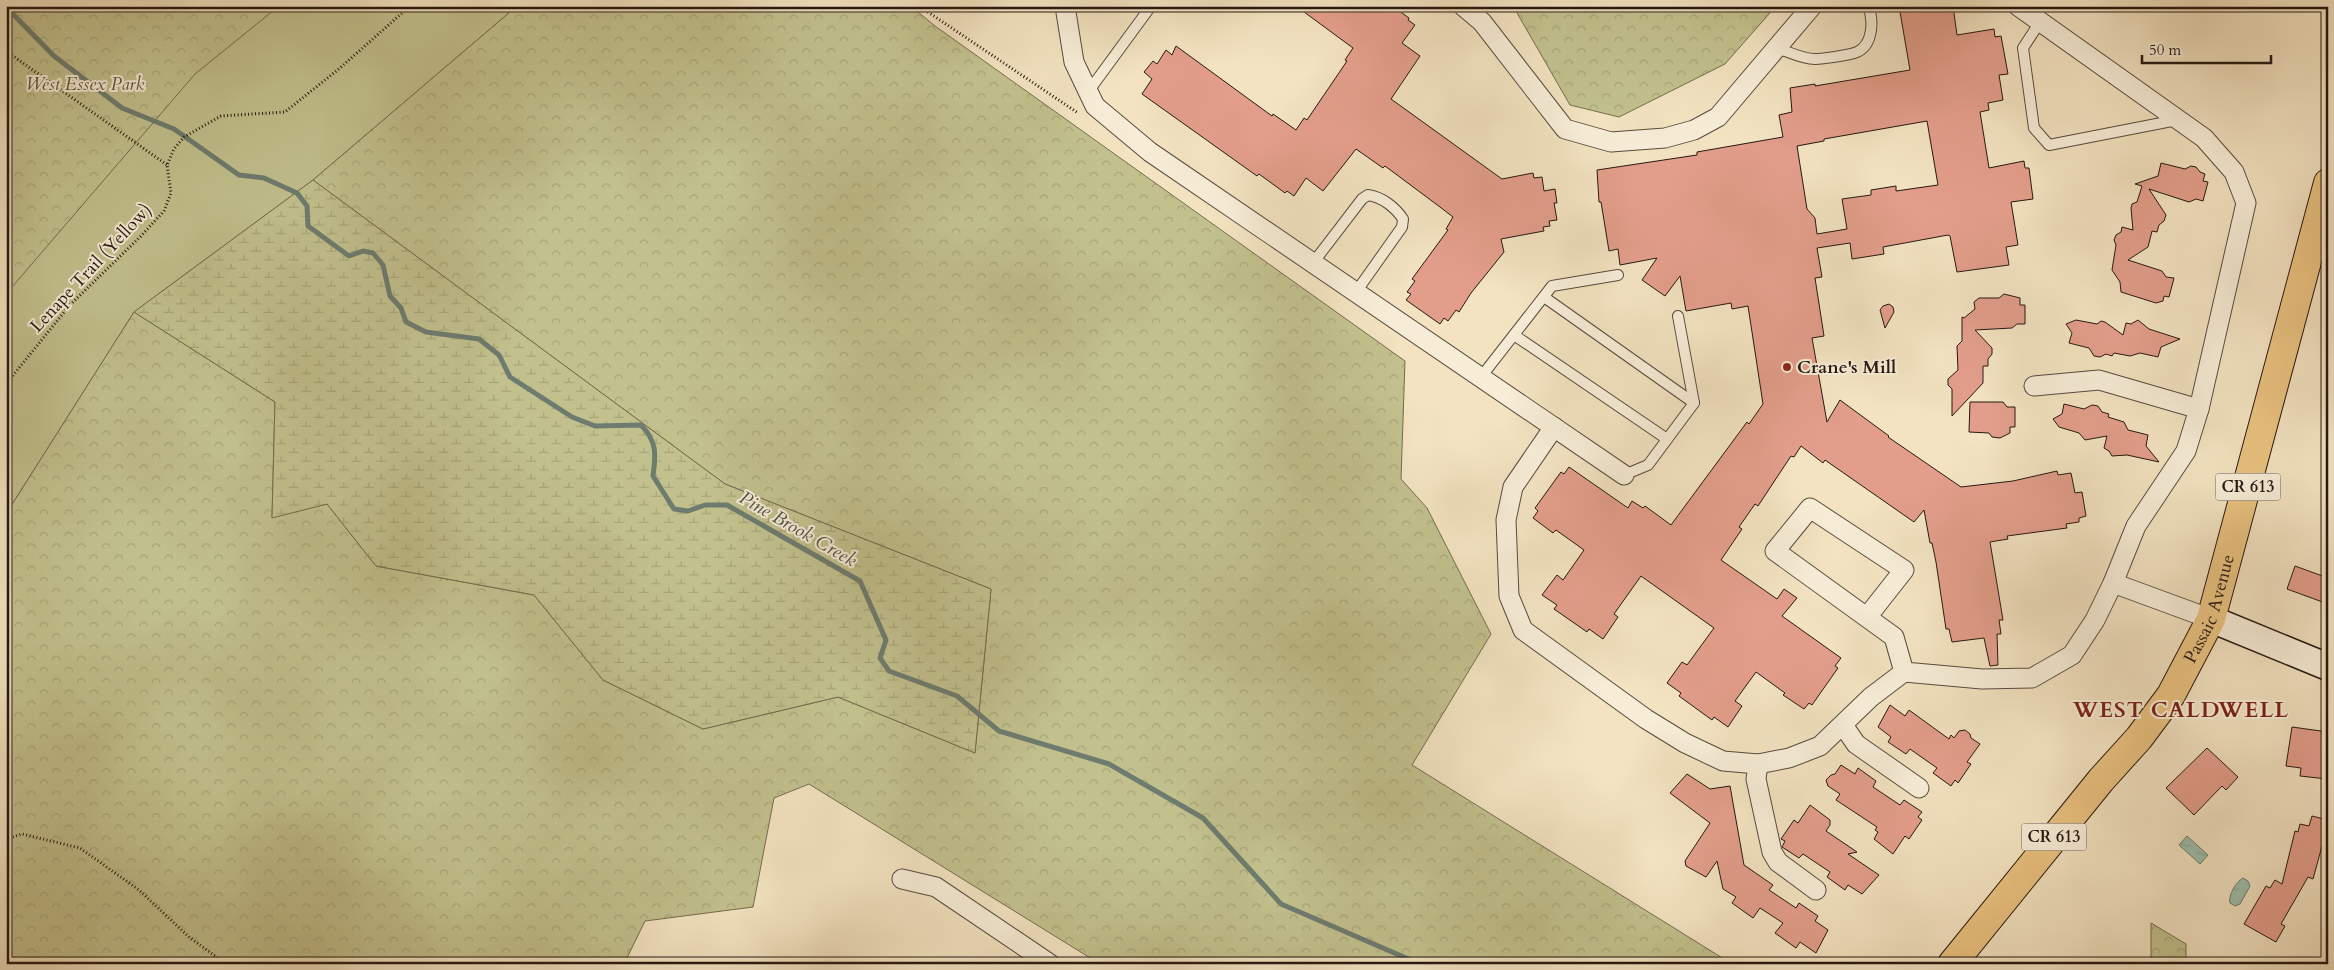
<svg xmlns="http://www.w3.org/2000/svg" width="2334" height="970" font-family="Cardo,serif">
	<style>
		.green { fill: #c2c18e; stroke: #746c50 }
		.forest { fill: url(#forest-crowns); stroke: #746c50 }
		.wetland { fill: url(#wetland-marsh); stroke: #746c50 }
		.water { fill: url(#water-ripples); stroke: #6d7c6f }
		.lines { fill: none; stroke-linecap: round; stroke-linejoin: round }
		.stream { stroke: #6d7c6f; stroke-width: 5 }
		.building { fill: #e39e8b; stroke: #251812; fill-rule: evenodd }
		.lane-casing { stroke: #584b3e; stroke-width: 12 }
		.street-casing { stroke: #584b3e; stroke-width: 21 }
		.secondary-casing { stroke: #251812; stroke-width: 29 }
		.primary-casing { stroke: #251812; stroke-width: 30 }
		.path { stroke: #251812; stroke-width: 3; stroke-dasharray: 1 2.5; stroke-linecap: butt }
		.lane { stroke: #f7edd7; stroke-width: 10 }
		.street { stroke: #f7edd7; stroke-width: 19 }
		.secondary { stroke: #f7edd7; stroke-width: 26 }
		.primary { stroke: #eac280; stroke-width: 28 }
		.poi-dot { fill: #8f2418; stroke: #f7edd7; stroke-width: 2 }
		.labels { text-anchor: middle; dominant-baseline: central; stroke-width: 4; stroke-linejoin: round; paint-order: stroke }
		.shield { fill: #f7edd7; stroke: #64584d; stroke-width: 1 }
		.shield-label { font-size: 16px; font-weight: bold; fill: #251812 }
		.park-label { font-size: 18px; font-style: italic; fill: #5c533d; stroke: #f7edd7 }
		.street-label { font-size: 18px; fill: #251812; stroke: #f7edd7 }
		.poi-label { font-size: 18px; font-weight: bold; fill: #251812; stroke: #f7edd7; text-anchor: start }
		.water-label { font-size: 19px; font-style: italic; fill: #4f5248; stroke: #f7edd7 }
		.district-label { font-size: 22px; font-weight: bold; letter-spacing: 1px; fill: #7a1f14; stroke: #f7edd7 }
	</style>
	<defs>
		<pattern id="forest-crowns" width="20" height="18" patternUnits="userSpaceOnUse" patternTransform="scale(1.25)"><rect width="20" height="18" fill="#c2c18e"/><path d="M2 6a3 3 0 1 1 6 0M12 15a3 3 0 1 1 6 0" fill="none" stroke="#a7a579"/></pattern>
		<pattern id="wetland-marsh" width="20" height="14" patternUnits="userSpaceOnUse" patternTransform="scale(1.25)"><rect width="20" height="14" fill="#c2c18e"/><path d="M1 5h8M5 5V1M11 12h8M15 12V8" fill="none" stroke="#a7a579"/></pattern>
		<pattern id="water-ripples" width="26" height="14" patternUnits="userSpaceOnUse" patternTransform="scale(1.25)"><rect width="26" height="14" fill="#9dbfad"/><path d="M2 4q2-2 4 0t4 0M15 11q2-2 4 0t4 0" fill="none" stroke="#87a394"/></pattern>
	</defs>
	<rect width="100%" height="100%" fill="#f3e3c1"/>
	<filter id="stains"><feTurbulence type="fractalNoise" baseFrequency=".004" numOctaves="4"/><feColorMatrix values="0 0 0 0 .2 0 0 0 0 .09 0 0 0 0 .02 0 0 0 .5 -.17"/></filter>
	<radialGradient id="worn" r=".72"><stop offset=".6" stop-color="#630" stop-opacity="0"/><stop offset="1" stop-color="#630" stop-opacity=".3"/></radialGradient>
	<polygon class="green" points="6,6 517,6 313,180 134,312 6,514"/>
	<g class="forest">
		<polygon points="6,6 279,6 195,74 6,294"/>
		<polygon points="517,6 911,6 935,26 1405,361 1401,479 1427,508 1491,634 1412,765 1732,964 1100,964 809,784 774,798 753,907 645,921 624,964 6,964 6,514 134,312 275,402 272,517 327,504 376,566 534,595 603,680 703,729 838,697 975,753 991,589 725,484 313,180"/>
		<polygon points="1513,6 1776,6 1725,64 1619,117 1570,105"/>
		<polygon points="2151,923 2186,944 2186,964 2151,964"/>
	</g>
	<polygon class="wetland" points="313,180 725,484 991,589 975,753 838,697 703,729 603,680 534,595 376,566 327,504 272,518 275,402 134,312"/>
	<g class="water">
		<polygon points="2187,836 2208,855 2200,864 2179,845"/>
		<path d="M2243,878L2248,881L2250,886L2240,904L2235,906L2230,903C2228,895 2236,882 2243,878Z"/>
	</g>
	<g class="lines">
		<path class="stream" d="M6,7L54,56L122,108L174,129L239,175L264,178L297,193L307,206L308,226L349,256L363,251L373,253L383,265L390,296L401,308L406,322L426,332L479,339L499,355L510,377L572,417L595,426L641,425C657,441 656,454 653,476L674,509L688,511L705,505H727L860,581L886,640L880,658L889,671L957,696L999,731L1109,764L1203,818L1281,904L1420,964"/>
	</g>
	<g class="building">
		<polygon points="1296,6 1388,6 1396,12 1398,10 1409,18 1408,20 1415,25 1402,43 1420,56 1391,99 1502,179 1533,173 1534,178 1542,177 1544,191 1555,189 1557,203 1554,203 1557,220 1549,221 1550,226 1543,227 1544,231 1501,239 1504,252 1471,293 1459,312 1456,310 1448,321 1444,318 1440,324 1406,300 1411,294 1407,292 1415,281 1412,279 1448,230 1446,229 1453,217 1440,207 1385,166 1383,168 1356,149 1323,191 1306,178 1294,196 1287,191 1285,193 1259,174 1257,176 1142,94 1152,79 1144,72 1153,61 1157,64 1166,50 1172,55 1176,46 1272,116 1273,114 1296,130 1304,118 1307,120 1347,61 1345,60 1353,48"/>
		<path d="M1899,6H1953L1957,35L1994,29L1995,37L2001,36L2008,74L1999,75L2003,100L1988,103L1989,110L1980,112L1989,168L2024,161L2025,168H2029L2033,199L2011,202L2018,245L2006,247L2009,265L1957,272L1950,236L1948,235L1883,247L1884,254L1852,259L1850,243L1817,248L1822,277L1815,278L1824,336L1812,338L1827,422L1840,400L1889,436L1888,437L1961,487L2013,481L2057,471L2058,475L2071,473L2075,493L2082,492L2086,516L2079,518V522L2066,524L2067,528L2007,536L2008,539L1990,542L2003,620H1999L2001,634H1997L1998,665L1990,666L1984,638L1952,642L1949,629H1946L1936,562L1932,543H1930L1924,510L1914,522L1825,460L1823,463L1801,446L1794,457L1791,456L1758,506L1755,504L1739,527L1742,529L1721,560L1777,599L1784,589L1797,598L1782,616L1841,658L1835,666L1838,668L1812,705L1809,703L1804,709L1783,695L1785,693L1756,672L1735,701L1742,706L1728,727L1714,717L1712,720L1679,696L1681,693L1667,683L1682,662L1687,665L1714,628L1641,576L1614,614L1618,617L1603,639L1589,629L1587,632L1554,609L1557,605L1542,595L1557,575L1563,580L1584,550L1556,530L1553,533L1533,518L1538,511L1535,508L1561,472L1564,474L1569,467L1628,508L1632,501L1643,508L1645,506L1671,525L1747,422L1749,424L1763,404L1748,306L1732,309L1731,303L1686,311L1680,276L1665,296L1642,280L1657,258L1620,265L1618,249L1609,251L1601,202H1599L1597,170L1697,155V152L1783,137L1779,115L1792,112L1790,88L1815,84V86L1910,70ZM1927,121L1938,185L1896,191V186L1871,190V195L1842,199L1847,229L1817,234L1815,218L1807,209L1797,146L1824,141V139Z"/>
		<polygon points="2161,163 2185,169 2191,166 2196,167 2200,172 2205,174 2203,181 2208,182 2203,201 2196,199 2189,202 2149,189 2166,215 2164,221 2159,225 2157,232 2152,231 2148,247 2128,260 2162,271 2166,277 2174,278 2169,297 2164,296 2163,301 2156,303 2121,292 2120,282 2112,270 2116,245 2114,240 2116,235 2121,232 2122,227 2133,230 2131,208 2132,204 2137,202 2142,186 2135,184 2158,176"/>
		<polygon points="2004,294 2020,298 2020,305 2025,305 2025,324 2017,324 2012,328 1975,330 1992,348 1992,354 1988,359 1988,366 1983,366 1983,383 1952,416 1952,389 1948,385 1948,379 1958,370 1957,346 1962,341 1962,317 1964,318 1975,309 1974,302 1979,298 1999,298"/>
		<polygon points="1889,304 1893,307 1894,312 1885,328 1880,310 1883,306"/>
		<polygon points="2076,320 2097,324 2101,321 2105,322 2123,335 2126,323 2131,324 2138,320 2149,329 2180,339 2161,347 2158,357 2140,353 2130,356 2114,353 2112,356 2106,354 2100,357 2094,356 2089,348 2069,343 2072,333 2066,324"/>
		<polygon points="1970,402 2003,402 2007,407 2015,407 2015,427 2010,427 2010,433 2000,438 1992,437 1989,433 1969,432"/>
		<polygon points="2064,404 2084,409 2092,405 2098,406 2102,412 2109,414 2108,417 2124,422 2128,430 2148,435 2146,446 2159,462 2127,455 2112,456 2109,451 2104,448 2107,436 2085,440 2079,433 2059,427 2053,419 2062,414"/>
		<polygon points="2295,566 2328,578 2328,604 2287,589"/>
		<polygon points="1890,705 1905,716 1909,710 1949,739 1951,735 1954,738 1959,731 1965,730 1970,734 1971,738 1980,744 1967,762 1971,764 1958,783 1955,780 1951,786 1933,773 1937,768 1910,749 1906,754 1888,742 1891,737 1878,727"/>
		<polygon points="2292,727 2328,732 2327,779 2300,776 2301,768 2286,766"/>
		<polygon points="2207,748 2238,777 2226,790 2222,786 2194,815 2166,788"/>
		<polygon points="1841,765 1855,774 1858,768 1876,781 1873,787 1900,805 1904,800 1922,812 1918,817 1922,820 1909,839 1905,836 1893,854 1874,839 1878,832 1875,830 1877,827 1836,800 1840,794 1828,786 1826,780 1831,775 1835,774"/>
		<polygon points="1687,774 1710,789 1730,786 1744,865 1773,885 1769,890 1796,908 1799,903 1818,916 1815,921 1828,930 1816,953 1800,942 1796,948 1775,933 1783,923 1760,908 1753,918 1732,903 1736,897 1723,889 1717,861 1706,877 1686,866 1685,861 1710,823 1670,793"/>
		<polygon points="1810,805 1830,820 1830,825 1826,831 1857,852 1848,854 1879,875 1862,894 1848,885 1845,890 1827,877 1830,872 1803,854 1799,858 1782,847 1785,841 1781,839 1794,820 1798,823"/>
		<polygon points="2312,816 2328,820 2328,848 2322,846 2313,879 2308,877 2281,924 2285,926 2276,942 2244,924 2266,886 2270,888 2275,880 2282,884 2295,831 2298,832 2300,824 2309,826"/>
	</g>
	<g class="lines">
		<defs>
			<g id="lane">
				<polyline points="2040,22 2023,48 2034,128 2049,145 2177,120"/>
				<path d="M1777,48C1789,52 1802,59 1815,59C1823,59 1850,55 1857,52C1873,45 1874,20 1868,6"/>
				<polyline points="1088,92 1151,6"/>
				<path d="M1313,263L1362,199L1368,195C1382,197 1395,207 1403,219L1402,227L1356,292"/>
				<polyline points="1544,297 1694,403"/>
				<polyline points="1514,335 1667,439"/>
				<polyline points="1481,377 1552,286 1618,275"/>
				<polyline points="1624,475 1648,465 1694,403 1678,316"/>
			</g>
			<g id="street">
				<polyline points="1065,6 1074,62 1095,106 1150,152 1624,475"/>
				<polyline points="1463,6 1482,22 1565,129 1611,142 1665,138 1694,130 1718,117 1812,6"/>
				<polyline points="2018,6 2204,138 2234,172 2246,203 2199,409 2186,451 2136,526 2113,583"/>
				<polyline points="2034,386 2099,380 2199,409"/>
				<polyline points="1554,427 1513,487 1506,520 1509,596 1523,630 1646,719 1685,743 1723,761 1758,764 1789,758 1820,746 1871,697 1904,672"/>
				<polyline points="1867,617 1904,570 1810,508 1775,551 1894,637 1904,672 1982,679 2032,678 2072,655 2095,620 2113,583 2211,619"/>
				<polyline points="1843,725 1856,744 1919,788"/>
				<polyline points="1758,764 1756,779 1772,852 1778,862 1816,890"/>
				<polyline points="902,879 936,887 1050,964"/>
			</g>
			<polyline id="secondary" points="2211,619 2328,667"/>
			<g id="primary">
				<path id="s1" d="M1952,964L2101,780L2139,738L2171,695L2211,619L2328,183"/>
			</g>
		</defs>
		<use href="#lane" class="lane-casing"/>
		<use href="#street" class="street-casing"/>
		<use href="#secondary" class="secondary-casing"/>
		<use href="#primary" class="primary-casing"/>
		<g class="path">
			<polyline points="919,6 1078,113"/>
			<polyline points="6,51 167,165"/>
			<polyline points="6,384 70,305 141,236 164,211 171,193 167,165 174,149 184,137 221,116 285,112 340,68 410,6"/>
			<polyline points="6,839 22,834 80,848 139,890 189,937 226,964"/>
		</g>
		<use href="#lane" class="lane"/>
		<use href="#street" class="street"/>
		<use href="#secondary" class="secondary"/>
		<use href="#primary" class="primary"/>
	</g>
	<circle class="poi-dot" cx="1787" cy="367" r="5"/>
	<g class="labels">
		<g class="shield">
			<rect x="2215.5" y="473.5" width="65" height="27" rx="4"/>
			<rect x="2021.5" y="823.5" width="65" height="27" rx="4"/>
		</g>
		<g class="shield-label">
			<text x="2248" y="487">CR 613</text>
			<text x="2054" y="837">CR 613</text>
		</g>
		<g class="park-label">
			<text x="85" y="84">West Essex Park</text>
		</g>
		<g class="street-label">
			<text transform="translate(91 268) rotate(-47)">Lenape Trail (Yellow)</text>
			<text stroke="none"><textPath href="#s1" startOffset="442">Passaic Avenue</textPath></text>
		</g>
		<g class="poi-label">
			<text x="1797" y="367">Crane's Mill</text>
		</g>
		<g class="water-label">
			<text transform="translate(798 529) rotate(30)">Pine Brook Creek</text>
		</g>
		<g class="district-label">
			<text x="2181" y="710">WEST CALDWELL</text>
		</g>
	</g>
	<rect width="2334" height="970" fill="none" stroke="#f3e3c1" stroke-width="25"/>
	<rect x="8" y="8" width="2319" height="955" fill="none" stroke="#251812" stroke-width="2.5"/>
	<rect x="12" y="12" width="2309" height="945" fill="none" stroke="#251812"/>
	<path d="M2142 55v8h129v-8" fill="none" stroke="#251812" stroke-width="2.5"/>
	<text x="2149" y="55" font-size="15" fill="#251812" stroke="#f7edd7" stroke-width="4" paint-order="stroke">50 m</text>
	<rect width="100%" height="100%" filter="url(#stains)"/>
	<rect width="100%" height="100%" fill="url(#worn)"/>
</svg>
